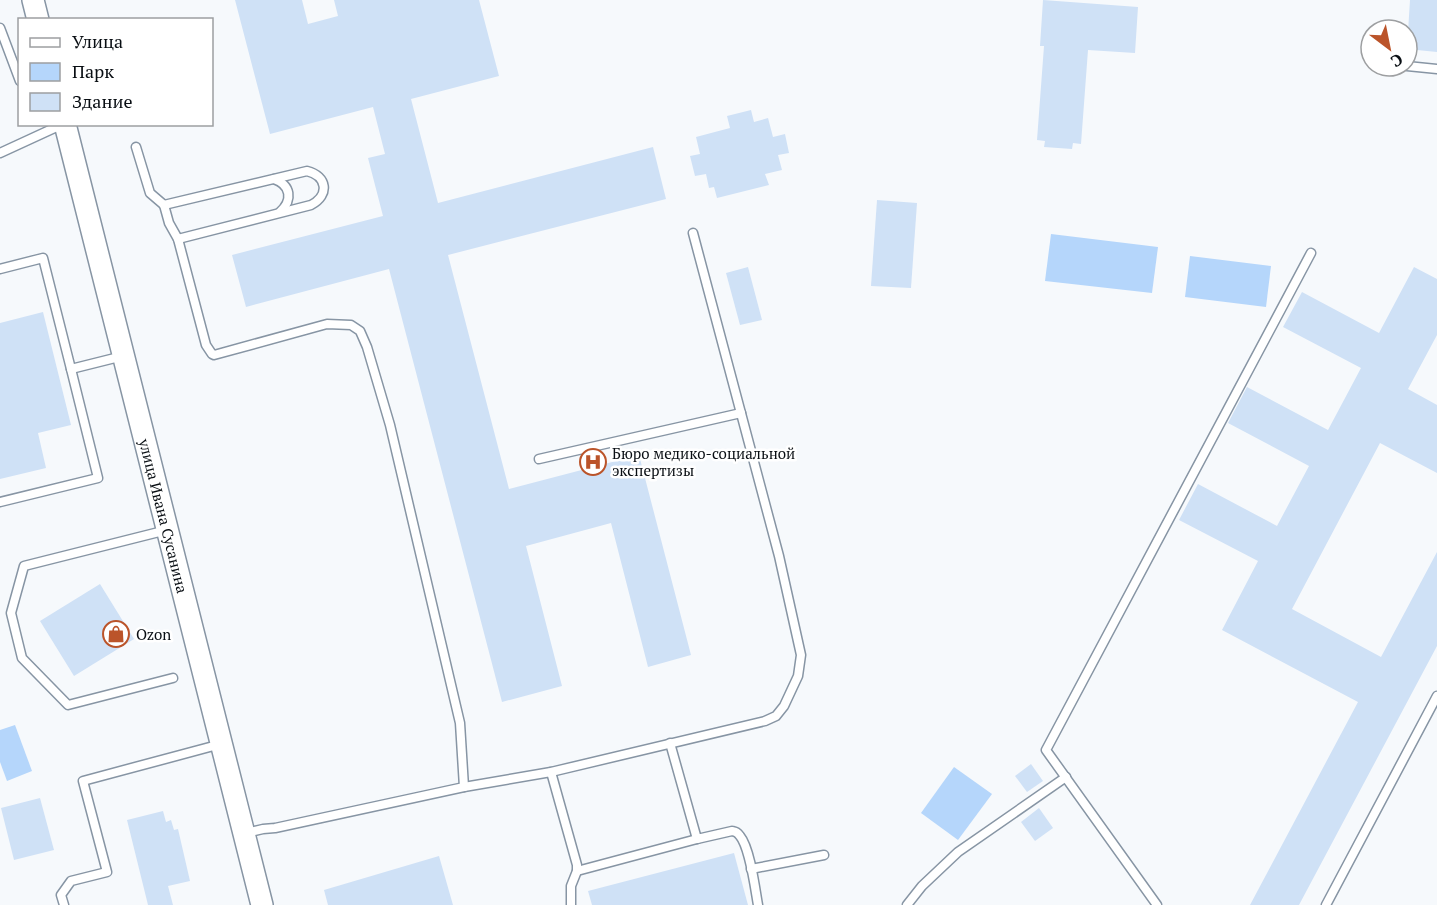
<svg xmlns="http://www.w3.org/2000/svg" width="1437" height="905" font-family="'PT Serif',serif">
	<style>
		.green { fill: #b5d6fb }
		.building { fill: #cfe1f6 }
		.lines { fill: none; stroke-linecap: round; stroke-linejoin: round }
		.service-casing { stroke: #8795a4; stroke-width: 11 }
		.tertiary-casing { stroke: #8795a4; stroke-width: 24 }
		.service { stroke: #fff; stroke-width: 8 }
		.tertiary { stroke: #fff; stroke-width: 21 }
		.labels { text-anchor: middle; dominant-baseline: central; stroke-width: 5; stroke-linejoin: round; paint-order: stroke }
		.poi-label { font-size: 15px; fill: #090e13; stroke: #fff; text-anchor: start }
		.street-label { font-size: 15px; fill: #090e13; stroke: #fff }
	</style>
	<rect width="100%" height="100%" fill="#f6f9fc"/>
	<g class="green">
		<polygon points="1051,234 1158,247 1152,293 1045,281"/>
		<polygon points="1190,256 1271,266 1266,307 1185,297"/>
		<polygon points="15,725 32,771 7,781 0,762 0,730"/>
		<polygon points="954,767 992,794 958,840 921,813"/>
	</g>
	<g class="building">
		<polygon points="235,0 302,0 308,24 338,16 334,0 479,0 499,76 411,99 438,203 653,147 666,199 448,255 509,489 639,455 691,655 648,667 611,523 526,546 562,686 502,702 389,269 246,307 232,255 383,216 368,158 385,154 373,107 270,134"/>
		<polygon points="1043,0 1138,7 1135,53 1088,50 1081,144 1073,143 1072,149 1044,147 1045,141 1037,140 1044,46 1040,46"/>
		<polygon points="1410,0 1437,0 1437,52 1407,49"/>
		<polygon points="751,110 754,122 768,118 773,137 785,134 789,153 778,155 782,170 765,174 769,185 717,198 714,187 709,188 706,174 695,176 690,156 700,154 696,137 730,128 727,116"/>
		<polygon points="877,200 917,203 911,288 871,286"/>
		<polygon points="748,267 762,320 740,325 726,273"/>
		<polygon points="1414,267 1437,279 1437,335 1408,389 1437,405 1437,473 1380,443 1292,609 1381,657 1437,552 1437,646 1299,905 1250,905 1358,702 1222,630 1258,561 1179,520 1198,484 1277,526 1309,466 1228,423 1247,387 1328,430 1361,368 1283,327 1302,292 1379,333"/>
		<polygon points="43,312 71,425 38,433 46,468 0,479 0,323"/>
		<polygon points="100,584 134,639 74,676 40,621"/>
		<polygon points="1031,764 1043,781 1027,792 1015,776"/>
		<polygon points="40,798 54,850 14,860 1,808"/>
		<polygon points="1039,808 1053,828 1035,841 1021,822"/>
		<polygon points="163,811 166,822 171,820 174,830 178,829 190,881 168,886 173,905 148,905 127,820"/>
		<polygon points="734,853 748,905 592,905 588,891"/>
		<polygon points="439,856 453,905 328,905 324,890"/>
	</g>
	<g class="lines">
		<defs>
			<g id="service">
				<polyline points="0,28 20,81"/>
				<polyline points="1407,66 1437,69"/>
				<polyline points="136,147 150,193 164,205 169,223 178,239 206,345 212,354 214,355 327,324 351,325 360,331 367,347 390,425 460,723 464,787"/>
				<polyline points="0,153 63,124"/>
				<path d="M274,179C291,185 293,200 280,212"/>
				<path d="M164,205L307,171C327,176 330,195 311,205L178,239"/>
				<polyline points="0,269 43,258 71,369 123,356"/>
				<polyline points="539,459 741,413"/>
				<polyline points="0,502 98,478 71,369"/>
				<polyline points="167,530 24,566 11,613 22,658 68,705 173,678"/>
				<path d="M670,743L697,839L732,831C736,832 737,832 740,836C750,848 755,888 758,905"/>
				<polyline points="551,772 577,865 577,871 571,886 571,905"/>
				<polyline points="246,833 263,829 275,828 464,787 551,772 765,721 776,716 784,706 798,676 801,655 779,556 693,233"/>
				<polyline points="751,869 824,855"/>
				<polyline points="577,871 697,839"/>
				<polyline points="64,905 61,895 71,881 107,872 83,781 221,744"/>
				<polyline points="907,905 922,886 958,852 1066,777"/>
				<polyline points="1157,905 1046,750 1311,253"/>
				<polyline points="1326,905 1437,696"/>
			</g>
			<g id="tertiary">
				<polyline points="33,0 38,20"/>
				<path id="s1" d="M65,124L262,905"/>
			</g>
		</defs>
		<use href="#service" class="service-casing"/>
		<use href="#tertiary" class="tertiary-casing"/>
		<use href="#service" class="service"/>
		<use href="#tertiary" class="tertiary"/>
	</g>
	<defs>
		<symbol id="hospital-ring" viewBox="-11 -11 22 22"><circle r="9.5" fill="#fff" stroke="#bb542a" stroke-width="1.5"/><path d="M-5-5h3v3.5h4V-5h3V5h-3V1.5h-4V5h-3Z" fill="#bb542a"/></symbol>
		<symbol id="shop-ring" viewBox="-11 -11 22 22"><circle r="9.5" fill="#fff" stroke="#bb542a" stroke-width="1.5"/><path d="M-5-2.5h2.3a2.7 3.5 0 0 1 5.4 0H5L5.5 6h-11ZM-1.5-2.5h3a1.5 2.3 0 0 0-3 0Z" fill="#bb542a"/></symbol>
	</defs>
	<g fill-rule="evenodd">
		<use href="#hospital-ring" x="578" y="447" width="30" height="30"/>
		<use href="#shop-ring" x="101" y="619" width="30" height="30"/>
	</g>
	<g class="labels">
		<g class="poi-label">
			<text x="612" y="453">Бюро медико-социальной<tspan x="612" dy="17">экспертизы</tspan></text>
			<text x="136" y="634">Ozon</text>
		</g>
		<g class="street-label">
			<text stroke="none"><textPath href="#s1" startOffset="404">улица Ивана Сусанина</textPath></text>
		</g>
	</g>
	<rect x="18" y="18" width="195" height="108" fill="#ffffff" stroke="#9d9fa1" stroke-width="1.5"/>
	<rect x="30" y="38" width="30" height="9" fill="#ffffff" stroke="#9d9fa1" stroke-width="1.5"/>
	<text x="72" y="48" font-size="18" fill="#090e13">Улица</text>
	<rect x="30" y="63" width="30" height="18" fill="#b5d6fb" stroke="#9d9fa1" stroke-width="1.5"/>
	<text x="72" y="78" font-size="18" fill="#090e13">Парк</text>
	<rect x="30" y="93" width="30" height="18" fill="#cfe1f6" stroke="#9d9fa1" stroke-width="1.5"/>
	<text x="72" y="108" font-size="18" fill="#090e13">Здание</text>
	<g transform="translate(1389 48) rotate(148)"><circle r="28" fill="#ffffff" stroke="#9d9fa1" stroke-width="1.5"/>
	<path d="M0-4.5L10 22L0 15L-10 22Z" fill="#bb542a"/>
	<text y="-9" font-size="16" font-weight="bold" text-anchor="middle" fill="#090e13">С</text>
	</g>
</svg>
